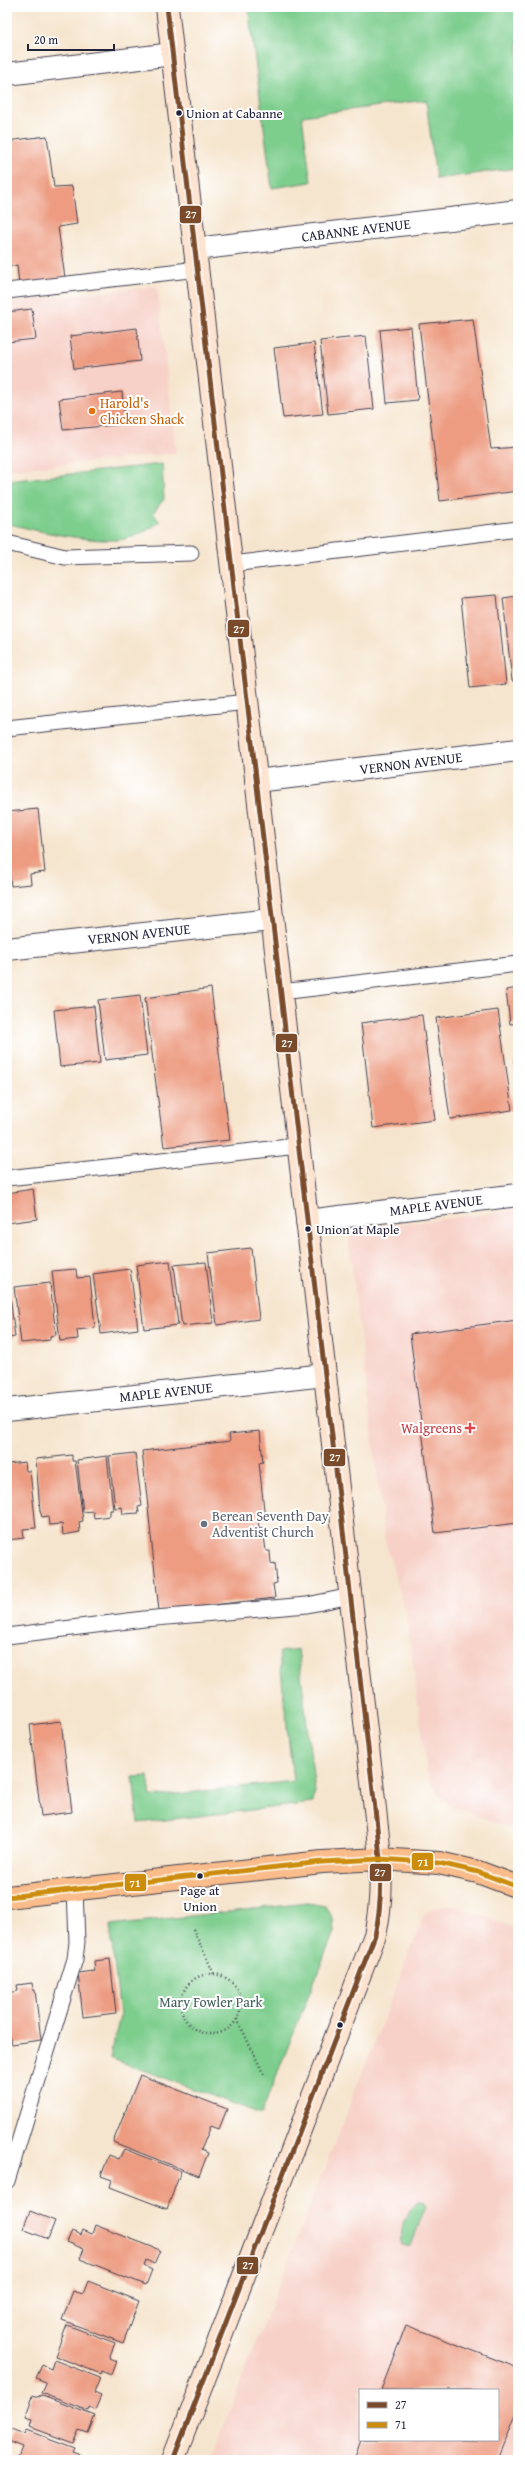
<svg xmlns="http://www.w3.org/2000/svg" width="525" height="2467" font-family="'Gentium Book Plus',serif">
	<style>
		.built { fill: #f7d1c8; fill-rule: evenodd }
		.green { fill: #7dcd8d; stroke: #507864 }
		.building { fill: #ed9c82 }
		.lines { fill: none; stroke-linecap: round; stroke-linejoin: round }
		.service-casing { stroke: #423f51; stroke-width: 17 }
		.minor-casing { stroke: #423f51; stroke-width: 24 }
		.secondary-casing { stroke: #423f51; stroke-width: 24 }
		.primary-casing { stroke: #423f51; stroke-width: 24 }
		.path { stroke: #423f51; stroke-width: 2.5; stroke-dasharray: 1 3; stroke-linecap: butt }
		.service { stroke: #fff; stroke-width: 15 }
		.minor { stroke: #fff; stroke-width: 22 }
		.secondary { stroke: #fde4d0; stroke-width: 22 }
		.primary { stroke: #f9bc8a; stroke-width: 22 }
		.bus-1-casing { stroke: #fff; stroke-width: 8 }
		.bus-2-casing { stroke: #fff; stroke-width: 8 }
		.bus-1 { stroke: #7a4b2a; stroke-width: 5 }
		.bus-2 { stroke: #cc8c0c; stroke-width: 5 }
		.bus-dot { fill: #22223b; stroke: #fff; stroke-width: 1.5 }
		.food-dot { fill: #e8710a; stroke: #fff; stroke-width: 1.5 }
		.health-dot { fill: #e0444e; stroke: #fff; stroke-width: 1.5 }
		.worship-dot { fill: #6b7280; stroke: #fff; stroke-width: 1.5 }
		.labels { text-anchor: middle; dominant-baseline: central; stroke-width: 4; stroke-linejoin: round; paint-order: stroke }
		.bus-label { font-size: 13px; fill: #22223b; stroke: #fff; text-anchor: start }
		.street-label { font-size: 14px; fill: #22223b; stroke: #fff }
		.food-label { font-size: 14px; fill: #c56008; stroke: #fff; text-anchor: start }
		.health-label { font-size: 14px; fill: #be3a42; stroke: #fff; text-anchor: end }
		.worship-label { font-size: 14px; fill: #5b616d; stroke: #fff; text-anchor: start }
		.park-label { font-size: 14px; fill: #425e58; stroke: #fff }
		.line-badge { stroke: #fff; stroke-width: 1.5 }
		.badge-label { font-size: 11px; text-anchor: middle; font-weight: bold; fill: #fff }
	</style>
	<rect width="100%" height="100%" fill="#fff"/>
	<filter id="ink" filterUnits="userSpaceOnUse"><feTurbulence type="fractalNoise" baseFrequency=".025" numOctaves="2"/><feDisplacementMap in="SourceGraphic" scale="8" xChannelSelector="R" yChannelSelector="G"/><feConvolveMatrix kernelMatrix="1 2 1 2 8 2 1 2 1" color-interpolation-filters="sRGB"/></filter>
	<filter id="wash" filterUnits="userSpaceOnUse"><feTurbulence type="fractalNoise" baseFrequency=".012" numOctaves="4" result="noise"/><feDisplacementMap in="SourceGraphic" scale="16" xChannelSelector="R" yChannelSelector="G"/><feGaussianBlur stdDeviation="0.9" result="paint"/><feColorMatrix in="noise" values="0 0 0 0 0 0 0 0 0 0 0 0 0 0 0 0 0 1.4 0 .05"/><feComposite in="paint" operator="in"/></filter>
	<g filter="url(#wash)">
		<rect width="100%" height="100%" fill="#f6e5ce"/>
		<g class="built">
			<polygon points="157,286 176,453 7,470 7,303"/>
			<polygon points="518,1210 518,1831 453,1807 440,1796 430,1783 426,1765 406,1612 385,1541 349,1243 351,1235 359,1229"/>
			<path d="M440,1906H457L518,1929V2460H210L424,1915L433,1908ZM360,2390H498V2440H360Z"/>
		</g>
		<g class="green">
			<polygon points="248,7 518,7 518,168 436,179 426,100 302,116 311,182 272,188"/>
			<path d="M162,464L164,499L153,513L160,522C148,530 138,536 124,539C98,544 33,531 7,523V481Z"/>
			<polygon points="298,1649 315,1792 313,1803 138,1823 133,1777 148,1776 151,1797 293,1781 279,1652"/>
			<polygon points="308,1903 325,1906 333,1919 334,1932 261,2114 110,2058 120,2016 110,1925"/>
			<path d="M420,2202L425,2203L426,2206L411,2245L407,2246L403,2245C398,2232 406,2205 420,2202Z"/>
		</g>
		<g id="blocks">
			<g class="building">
				<polygon points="47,136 54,187 72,186 77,224 58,227 65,278 19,285 17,265 7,267 7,141"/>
				<polygon points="32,309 36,339 7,342 7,312"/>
				<polygon points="473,319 491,449 518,447 518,491 440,501 419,324"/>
				<polygon points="411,327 418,400 387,403 380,330"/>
				<polygon points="137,328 140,361 74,369 70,336"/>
				<polygon points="366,336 374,409 328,414 320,341"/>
				<polygon points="314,343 323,414 283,418 274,348"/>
				<polygon points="122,392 125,424 63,430 59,399"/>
				<polygon points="497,595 506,684 470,688 461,598"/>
				<polygon points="518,596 518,681 512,681 503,598"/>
				<polygon points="38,809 45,872 30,874 31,884 11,886 10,876 7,877 7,812"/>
				<polygon points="211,988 230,1140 164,1147 145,998"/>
				<polygon points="518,988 518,1023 510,1024 506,990"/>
				<polygon points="140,995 147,1055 105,1060 98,1000"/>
				<polygon points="94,1006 100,1063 60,1067 54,1010"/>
				<polygon points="498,1010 512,1110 450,1119 436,1018"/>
				<polygon points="422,1015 435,1120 373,1128 361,1023"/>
				<polygon points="514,1061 518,1061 518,1086 517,1086"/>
				<polygon points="33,1189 37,1219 7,1223 7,1193"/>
				<polygon points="251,1248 259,1319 217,1325 208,1253"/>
				<polygon points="170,1261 178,1325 144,1329 136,1265"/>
				<polygon points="206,1262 213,1323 182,1326 174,1265"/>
				<polygon points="76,1269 77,1278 90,1277 95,1328 77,1330 78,1339 60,1341 52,1271"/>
				<polygon points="130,1269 138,1329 101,1334 93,1274"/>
				<polygon points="50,1283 56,1335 50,1336 50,1340 21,1343 14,1287"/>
				<polygon points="7,1287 9,1287 15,1337 7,1338"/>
				<polygon points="518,1320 518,1523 435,1533 410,1334"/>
				<polygon points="260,1431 263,1462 259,1463 265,1519 258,1520 259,1529 263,1528 266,1551 270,1551 271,1564 275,1563 277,1583 273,1584 275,1598 159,1611 142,1451 230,1441 229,1434"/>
				<polygon points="135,1453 142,1506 138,1507 139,1513 123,1514 122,1507 115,1508 109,1456"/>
				<polygon points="72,1455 72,1461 75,1461 83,1521 79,1522 80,1532 63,1535 62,1524 49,1525 48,1516 42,1517 40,1511 36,1459"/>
				<polygon points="107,1456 113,1510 110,1510 110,1516 94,1518 93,1511 83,1512 77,1460"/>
				<polygon points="25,1462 26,1471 30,1471 36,1528 23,1529 24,1538 8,1540 7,1464"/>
				<polygon points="61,1721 72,1812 41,1816 30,1725"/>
				<polygon points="110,1959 116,2013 83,2017 78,1973 95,1971 94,1961"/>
				<polygon points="32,1983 33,1990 35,1990 41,2040 12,2044 11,2039 7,2039 7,1993 18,1991 17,1985"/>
				<polygon points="140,2075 227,2109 219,2129 211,2126 201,2150 208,2153 199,2176 113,2142"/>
				<polygon points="124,2149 181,2171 167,2209 110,2187 112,2180 101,2176 109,2155 119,2159"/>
				<polygon points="30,2211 55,2221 48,2239 23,2229"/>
				<polygon points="95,2225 160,2250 154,2264 146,2260 144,2266 152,2270 146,2285 80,2259 84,2249 67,2242 72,2231 81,2235 83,2230 92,2234"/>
				<polygon points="88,2281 139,2301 123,2343 62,2320 73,2291 83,2294"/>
				<polygon points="67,2325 115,2343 109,2358 116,2361 111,2375 102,2371 101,2374 55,2356"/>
				<polygon points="406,2325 518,2368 518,2407 497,2460 354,2460 361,2440 498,2440 498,2390 381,2390"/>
				<polygon points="54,2360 100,2378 94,2393 101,2396 95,2410 89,2407 88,2411 41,2393 46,2382 36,2378 42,2365 51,2369"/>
				<polygon points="33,2395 39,2397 40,2395 95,2416 88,2433 79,2430 73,2443 30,2427 32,2420 25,2418"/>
				<polygon points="12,2429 25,2434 27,2430 75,2448 73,2452 81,2455 79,2460 17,2460 22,2447 7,2441"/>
			</g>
		</g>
	</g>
	<g filter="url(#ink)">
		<use href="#blocks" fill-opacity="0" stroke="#423f51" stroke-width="1"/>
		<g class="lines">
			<defs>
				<g id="service">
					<polyline points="7,291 198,269"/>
					<polyline points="7,543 65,557 191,553"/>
					<polyline points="232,564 518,529"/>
					<polyline points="7,728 247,702"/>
					<polyline points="281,992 518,964"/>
					<polyline points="7,1178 298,1146"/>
					<polyline points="7,1636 144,1619 307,1605 351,1596"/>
					<polyline points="7,2181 75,1959 77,1942 75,1889"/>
				</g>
				<g id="minor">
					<polyline points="7,74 173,54"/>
					<polyline points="195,249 518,211"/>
					<polyline points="256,781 518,750"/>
					<polyline points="7,949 271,920"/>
					<polyline points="307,1221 518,1195"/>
					<polyline points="7,1410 325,1375"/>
				</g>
				<path id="secondary" d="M167,7L372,1782C377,1833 387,1884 375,1935L173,2460"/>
				<polyline id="primary" points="7,1897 322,1862 380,1859 439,1863 478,1872 518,1887"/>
			</defs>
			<use href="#service" class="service-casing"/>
			<use href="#minor" class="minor-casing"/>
			<use href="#secondary" class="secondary-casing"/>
			<use href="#primary" class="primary-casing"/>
			<g class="path">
				<polyline points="193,1929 214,1974"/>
				<circle cx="211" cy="2004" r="30"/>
				<polyline points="237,2019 264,2075"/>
			</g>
			<use href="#service" class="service"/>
			<use href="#minor" class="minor"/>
			<use href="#secondary" class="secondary"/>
			<use href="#primary" class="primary"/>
			<defs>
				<path id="bus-1" d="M167,7L372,1782C377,1833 387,1884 375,1935L173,2460"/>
				<polyline id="bus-2" points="7,1897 322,1862 380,1859 439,1863 478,1872 518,1887"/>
			</defs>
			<use href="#bus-1" class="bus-1-casing"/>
			<use href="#bus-2" class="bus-2-casing"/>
			<use href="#bus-1" class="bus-1"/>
			<use href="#bus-2" class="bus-2"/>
		</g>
	</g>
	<g class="bus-dot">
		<circle cx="179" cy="113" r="3.5"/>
		<circle cx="308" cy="1229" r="3.5"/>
		<circle cx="200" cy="1876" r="3.5"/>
		<circle cx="340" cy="2025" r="3.5"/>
	</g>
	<circle class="food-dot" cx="92" cy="411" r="4"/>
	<path class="health-dot" d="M468 1422h4v4h4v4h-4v4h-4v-4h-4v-4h4z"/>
	<circle class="worship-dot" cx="204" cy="1524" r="4"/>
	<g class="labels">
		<g class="bus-label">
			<text x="186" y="113">Union at Cabanne</text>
			<text x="316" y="1229">Union at Maple</text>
			<text x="200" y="1890" text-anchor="middle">Page at<tspan x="200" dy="16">Union</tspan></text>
		</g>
		<g class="street-label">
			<text transform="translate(356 230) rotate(-7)">CABANNE AVENUE</text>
			<text transform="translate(411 763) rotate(-7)">VERNON AVENUE</text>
			<text transform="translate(139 934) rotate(-6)">VERNON AVENUE</text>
			<text transform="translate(436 1205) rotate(-7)">MAPLE AVENUE</text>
			<text transform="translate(166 1392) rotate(-6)">MAPLE AVENUE</text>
		</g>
		<g class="food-label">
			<text x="100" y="403">Harold's<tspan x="100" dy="16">Chicken Shack</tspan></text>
		</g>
		<g class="health-label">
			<text x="462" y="1428">Walgreens</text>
		</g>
		<g class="worship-label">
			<text x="212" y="1516">Berean Seventh Day<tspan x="212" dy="16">Adventist Church</tspan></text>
		</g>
		<g class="park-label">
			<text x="211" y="2002">Mary Fowler Park</text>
		</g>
	</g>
	<g class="line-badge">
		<rect x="179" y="205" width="23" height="19" rx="4" fill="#7a4b2a"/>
		<rect x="227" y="619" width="23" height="19" rx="4" fill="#7a4b2a"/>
		<rect x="275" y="1033" width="23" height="20" rx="4" fill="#7a4b2a"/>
		<rect x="323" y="1448" width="23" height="19" rx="4" fill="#7a4b2a"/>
		<rect x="411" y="1852" width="23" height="19" rx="4" fill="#cc8c0c"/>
		<rect x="369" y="1863" width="23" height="19" rx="4" fill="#7a4b2a"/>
		<rect x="124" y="1873" width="23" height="19" rx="4" fill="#cc8c0c"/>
		<rect x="236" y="2256" width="23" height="19" rx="4" fill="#7a4b2a"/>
	</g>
	<g class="badge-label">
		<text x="191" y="218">27</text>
		<text x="239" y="633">27</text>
		<text x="287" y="1047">27</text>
		<text x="335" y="1461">27</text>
		<text x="423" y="1866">71</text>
		<text x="380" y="1876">27</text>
		<text x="135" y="1887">71</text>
		<text x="248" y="2269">27</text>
	</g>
	<rect width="525" height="2467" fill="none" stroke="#fff" stroke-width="24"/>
	<rect x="359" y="2389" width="140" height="52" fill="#ffffff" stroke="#a7a7b1"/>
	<rect x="367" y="2402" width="20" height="6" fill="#7a4b2a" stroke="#a7a7b1"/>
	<text x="395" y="2409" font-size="12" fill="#22223b">27</text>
	<rect x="367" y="2422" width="20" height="6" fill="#cc8c0c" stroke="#a7a7b1"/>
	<text x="395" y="2429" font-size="12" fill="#22223b">71</text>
	<path d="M28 44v6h86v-6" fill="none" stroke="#22223b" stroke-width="2"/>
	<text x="34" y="44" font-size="12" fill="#22223b" stroke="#ffffff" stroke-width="3" paint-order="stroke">20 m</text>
</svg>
